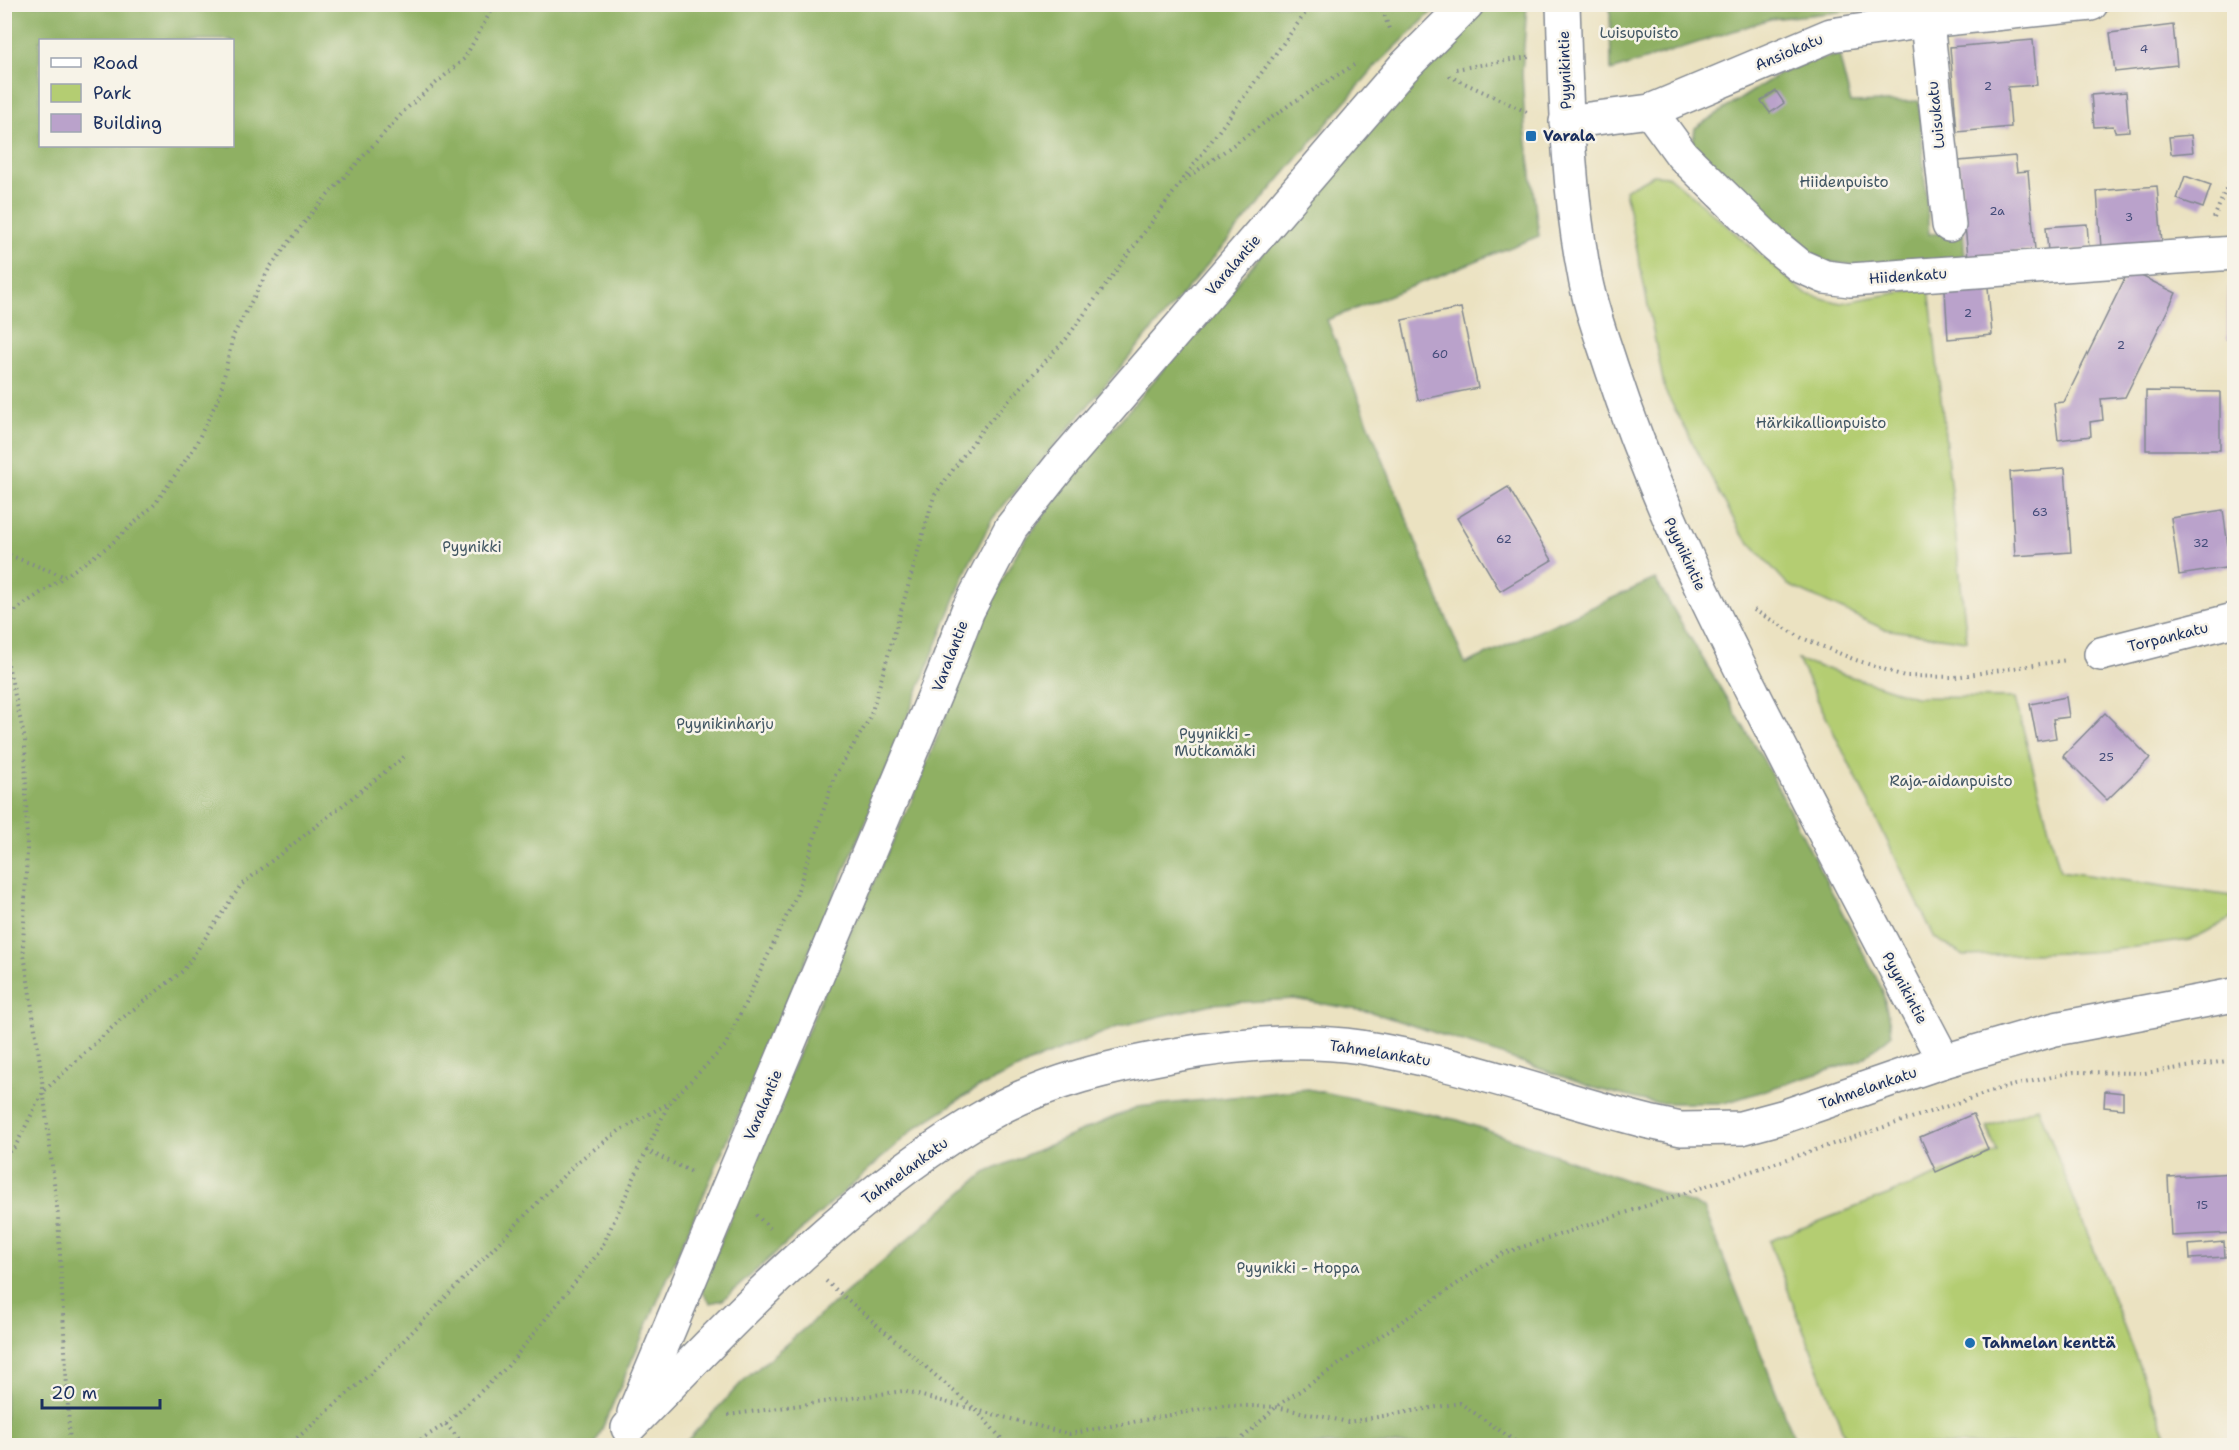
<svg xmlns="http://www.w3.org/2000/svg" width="2239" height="1450" font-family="'Shantell Sans',sans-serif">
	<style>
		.green { fill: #b4cd72; stroke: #687e68; stroke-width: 1.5 }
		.forest { fill: #8fb064; stroke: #557061; stroke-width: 1.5; fill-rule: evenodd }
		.building { fill: #baa2cb }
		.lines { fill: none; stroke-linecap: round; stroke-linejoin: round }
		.minor-casing { stroke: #838890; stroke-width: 36 }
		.path { stroke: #838890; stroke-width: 4; stroke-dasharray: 1.5 4.5; stroke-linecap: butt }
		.minor { stroke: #fff; stroke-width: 33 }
		.poi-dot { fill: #1f6fb2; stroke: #f7f3e8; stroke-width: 2 }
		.labels { text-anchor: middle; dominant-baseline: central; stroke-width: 5; stroke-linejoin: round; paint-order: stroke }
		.number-label { font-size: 12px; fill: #434c79 }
		.park-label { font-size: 15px; fill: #415663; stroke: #f7f3e8 }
		.street-label { font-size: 15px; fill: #1b2f5e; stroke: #f7f3e8 }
		.poi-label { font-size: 15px; font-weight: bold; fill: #1b2f5e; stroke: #f7f3e8; text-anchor: start }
	</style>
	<rect width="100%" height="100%" fill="#f7f3e8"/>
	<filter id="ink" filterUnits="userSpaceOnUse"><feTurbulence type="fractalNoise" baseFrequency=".0167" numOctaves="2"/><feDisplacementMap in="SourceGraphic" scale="12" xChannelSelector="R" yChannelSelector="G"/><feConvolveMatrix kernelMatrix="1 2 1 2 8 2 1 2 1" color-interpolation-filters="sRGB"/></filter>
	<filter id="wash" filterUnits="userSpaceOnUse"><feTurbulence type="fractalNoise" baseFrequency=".008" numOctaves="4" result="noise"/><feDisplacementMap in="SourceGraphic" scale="24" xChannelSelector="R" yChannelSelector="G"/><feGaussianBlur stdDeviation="1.35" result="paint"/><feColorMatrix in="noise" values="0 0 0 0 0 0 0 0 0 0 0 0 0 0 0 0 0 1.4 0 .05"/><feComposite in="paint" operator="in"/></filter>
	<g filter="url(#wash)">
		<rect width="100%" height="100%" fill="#ebe2c1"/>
		<g class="green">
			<polygon points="1653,175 1669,176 1806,294 1841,303 1929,287 1967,641 1884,629 1788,585 1741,533 1665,391 1625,190"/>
			<polygon points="1798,660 1915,697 2015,698 2060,871 2231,896 2234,902 2234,917 2191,940 2095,952 1964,956 1935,938"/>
			<polygon points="2038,1107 2170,1445 1848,1445 1769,1241 1997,1152 1987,1127"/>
		</g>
		<g class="forest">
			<path d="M5,5H1439L1374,68L993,518L968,566L866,821L595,1445L5,1446ZM40,40H232V146H40Z"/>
			<polygon points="1486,5 1527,5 1522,73 1525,127 1539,236 1327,320 1465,664 1655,579 1763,759 1882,989 1892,1034 1861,1060 1725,1103 1653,1103 1594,1088 1485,1049 1371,1012 1294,999 1212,1004 1120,1026 1038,1059 974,1090 914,1129 723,1300 710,1303 701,1289 832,972 913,798 991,601 1020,547 1076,472 1392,101"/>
			<polygon points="1898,5 1898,6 1770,19 1611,71 1610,5"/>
			<polygon points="1839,55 1851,103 1919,101 1929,234 1963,232 1965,259 1854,265 1829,262 1807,254 1692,149 1695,128 1779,74 1810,61"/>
			<polygon points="1308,1089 1458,1120 1704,1208 1797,1445 683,1445 742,1382 985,1173 1137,1107"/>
		</g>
		<g id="blocks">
			<g class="building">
				<polygon points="2173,25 2177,65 2115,72 2110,33"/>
				<polygon points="2033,40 2037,85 2008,87 2011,127 1957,132 1950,47"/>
				<polygon points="1776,91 1784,103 1770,113 1761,101"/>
				<polygon points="2126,92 2129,131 2115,132 2113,126 2094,127 2091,95"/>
				<polygon points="2191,135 2193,152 2171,154 2169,137"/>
				<polygon points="2015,156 2017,172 2028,171 2035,250 1968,257 1959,161"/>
				<polygon points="2185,176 2211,185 2203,208 2177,199"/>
				<polygon points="2157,186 2162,243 2101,248 2097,191"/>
				<polygon points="2087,224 2089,249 2048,252 2046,227"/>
				<polygon points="2129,270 2176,293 2125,397 2101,399 2103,420 2090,422 2091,436 2058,440 2054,403 2064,402"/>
				<polygon points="1988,287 1992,335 1948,339 1945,290"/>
				<polygon points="2228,287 2234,287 2234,339 2227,339"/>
				<polygon points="1461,308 1478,388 1418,400 1402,320"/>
				<polygon points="2146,391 2220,392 2220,450 2146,450"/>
				<polygon points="2065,468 2071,552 2015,556 2010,472"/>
				<polygon points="1508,487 1552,560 1500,591 1457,518"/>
				<polygon points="2223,510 2231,567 2179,575 2171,518"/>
				<polygon points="2066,697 2069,717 2053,719 2056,738 2037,741 2030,704"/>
				<polygon points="2105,713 2150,758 2107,800 2063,756"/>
				<polygon points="2105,1091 2123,1093 2123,1109 2104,1107"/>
				<polygon points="1973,1114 1988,1149 1936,1172 1920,1137"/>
				<polygon points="2234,1173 2234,1233 2171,1236 2168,1177"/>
				<polygon points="2224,1242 2225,1257 2190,1259 2189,1245"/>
			</g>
		</g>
	</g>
	<g filter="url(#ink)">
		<use href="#blocks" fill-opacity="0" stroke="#838890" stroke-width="1.5"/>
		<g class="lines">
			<defs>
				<g id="minor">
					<path d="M1563,4C1566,94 1567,184 1584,272C1589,304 1601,335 1611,366C1645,470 1690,568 1739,665C1805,798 1875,930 1944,1061"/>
					<polyline points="1925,4 1949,225"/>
					<polyline points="1650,111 1682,155 1772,243 1800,266 1825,277 1850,280 2234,253"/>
					<polyline points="1566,122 1650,111 1831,35 1926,21 2091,4"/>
					<polyline points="2101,654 2234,620"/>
					<polyline points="634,1413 944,673 968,610 1011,528 1064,461 1403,68 1467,4"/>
					<path d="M628,1428C736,1317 856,1188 992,1112C1047,1081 1114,1066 1175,1055C1235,1044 1300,1038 1361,1047C1459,1062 1553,1098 1649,1122L1681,1129L1741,1128L1782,1117L1944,1061L2055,1029L2234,995"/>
				</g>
			</defs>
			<use href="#minor" class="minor-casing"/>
			<g class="path">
				<polyline points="1381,4 1389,29"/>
				<polyline points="1456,69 1529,57"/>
				<polyline points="1449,76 1529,113"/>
				<polyline points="1184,180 1292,103 1354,65"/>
				<polyline points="2214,218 2234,169"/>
				<polyline points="4,553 63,576"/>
				<polyline points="1754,610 1802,638 1853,659 1904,676 1955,677 2067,660"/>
				<polyline points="4,625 17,609 109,546 155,504 194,448 220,395 233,336 270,267 310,215 406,109 464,59 495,4"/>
				<polyline points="4,647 25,740 27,850 23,947 40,1063 58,1216 70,1446"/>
				<polyline points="646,1150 694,1173"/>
				<polyline points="4,1155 15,1147 43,1092 121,1019 183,971 241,885 404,757"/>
				<polyline points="756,1215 773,1231"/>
				<polyline points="826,1281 977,1411 1008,1446"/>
				<polyline points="728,1415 903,1391 1069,1434 1224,1405 1276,1407 1348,1422 1460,1403 1522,1446"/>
				<polyline points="446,1424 465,1446"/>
				<polyline points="288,1446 378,1367 577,1162 619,1131 669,1103"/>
				<polyline points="410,1446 446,1424 507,1367 600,1251 669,1103 725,1046 796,896 834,777 870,718 934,496 984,427 1066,339 1312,4"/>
				<polyline points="1234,1446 1276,1407 1501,1254 2002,1088 2074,1072 2145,1073 2234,1060"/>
			</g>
			<use href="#minor" class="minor"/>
		</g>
	</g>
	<g class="poi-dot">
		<rect x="1525" y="130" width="12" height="12" rx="3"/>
		<circle cx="1970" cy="1343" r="6"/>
	</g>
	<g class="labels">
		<g class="number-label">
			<text x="2144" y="49">4</text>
			<text x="1988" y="86">2</text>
			<text x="1997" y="211">2a</text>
			<text x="2129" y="217">3</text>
			<text x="1968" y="313">2</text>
			<text x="2121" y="345">2</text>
			<text x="1440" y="354">60</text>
			<text x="2040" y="512">63</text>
			<text x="1504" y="539">62</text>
			<text x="2201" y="543">32</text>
			<text x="2106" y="757">25</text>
			<text x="2202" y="1205">15</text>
		</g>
		<g class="park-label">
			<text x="1639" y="33">Luisupuisto</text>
			<text x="1844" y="182">Hiidenpuisto</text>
			<text x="1821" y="423">Härkikallionpuisto</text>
			<text x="472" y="547">Pyynikki</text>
			<text x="725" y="724">Pyynikinharju</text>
			<text x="1215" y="734">Pyynikki -<tspan x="1215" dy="17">Mutkamäki</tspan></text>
			<text x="1951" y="781">Raja-aidanpuisto</text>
			<text x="1298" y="1268">Pyynikki - Hoppa</text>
		</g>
		<g class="street-label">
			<text transform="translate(1789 52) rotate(-23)">Ansiokatu</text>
			<text transform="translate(1565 70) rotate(-92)">Pyynikintie</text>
			<text transform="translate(1936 115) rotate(-96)">Luisukatu</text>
			<text transform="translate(1233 265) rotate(-49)">Varalantie</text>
			<text transform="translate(1908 276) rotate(-4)">Hiidenkatu</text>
			<text transform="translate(1685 554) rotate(65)">Pyynikintie</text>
			<text transform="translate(2168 637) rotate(-14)">Torpankatu</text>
			<text transform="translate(950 656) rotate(-69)">Varalantie</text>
			<text transform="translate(1905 988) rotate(62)">Pyynikintie</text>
			<text transform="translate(1380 1053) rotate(9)">Tahmelankatu</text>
			<text transform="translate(1868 1088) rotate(-19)">Tahmelankatu</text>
			<text transform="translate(763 1105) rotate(-67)">Varalantie</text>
			<text transform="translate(905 1171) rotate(-36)">Tahmelankatu</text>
		</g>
		<g class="poi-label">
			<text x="1543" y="136">Varala</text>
			<text x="1982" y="1343">Tahmelan kenttä</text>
		</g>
	</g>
	<rect width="2239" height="1450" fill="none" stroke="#f7f3e8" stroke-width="24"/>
	<rect x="39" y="39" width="195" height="108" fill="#f7f3e8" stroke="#9fa5b1" stroke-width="1.5"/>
	<rect x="51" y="58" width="30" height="9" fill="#ffffff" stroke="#9fa5b1" stroke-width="1.5"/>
	<text x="93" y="69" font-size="18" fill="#1b2f5e">Road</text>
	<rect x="51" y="84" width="30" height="18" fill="#b4cd72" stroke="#9fa5b1" stroke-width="1.5"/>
	<text x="93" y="99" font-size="18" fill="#1b2f5e">Park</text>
	<rect x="51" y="114" width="30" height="18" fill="#baa2cb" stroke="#9fa5b1" stroke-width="1.5"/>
	<text x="93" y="129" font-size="18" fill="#1b2f5e">Building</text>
	<path d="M42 1399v9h118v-9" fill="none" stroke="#1b2f5e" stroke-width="3"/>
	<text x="51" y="1399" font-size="18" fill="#1b2f5e" stroke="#f7f3e8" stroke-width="4.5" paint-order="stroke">20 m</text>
</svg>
